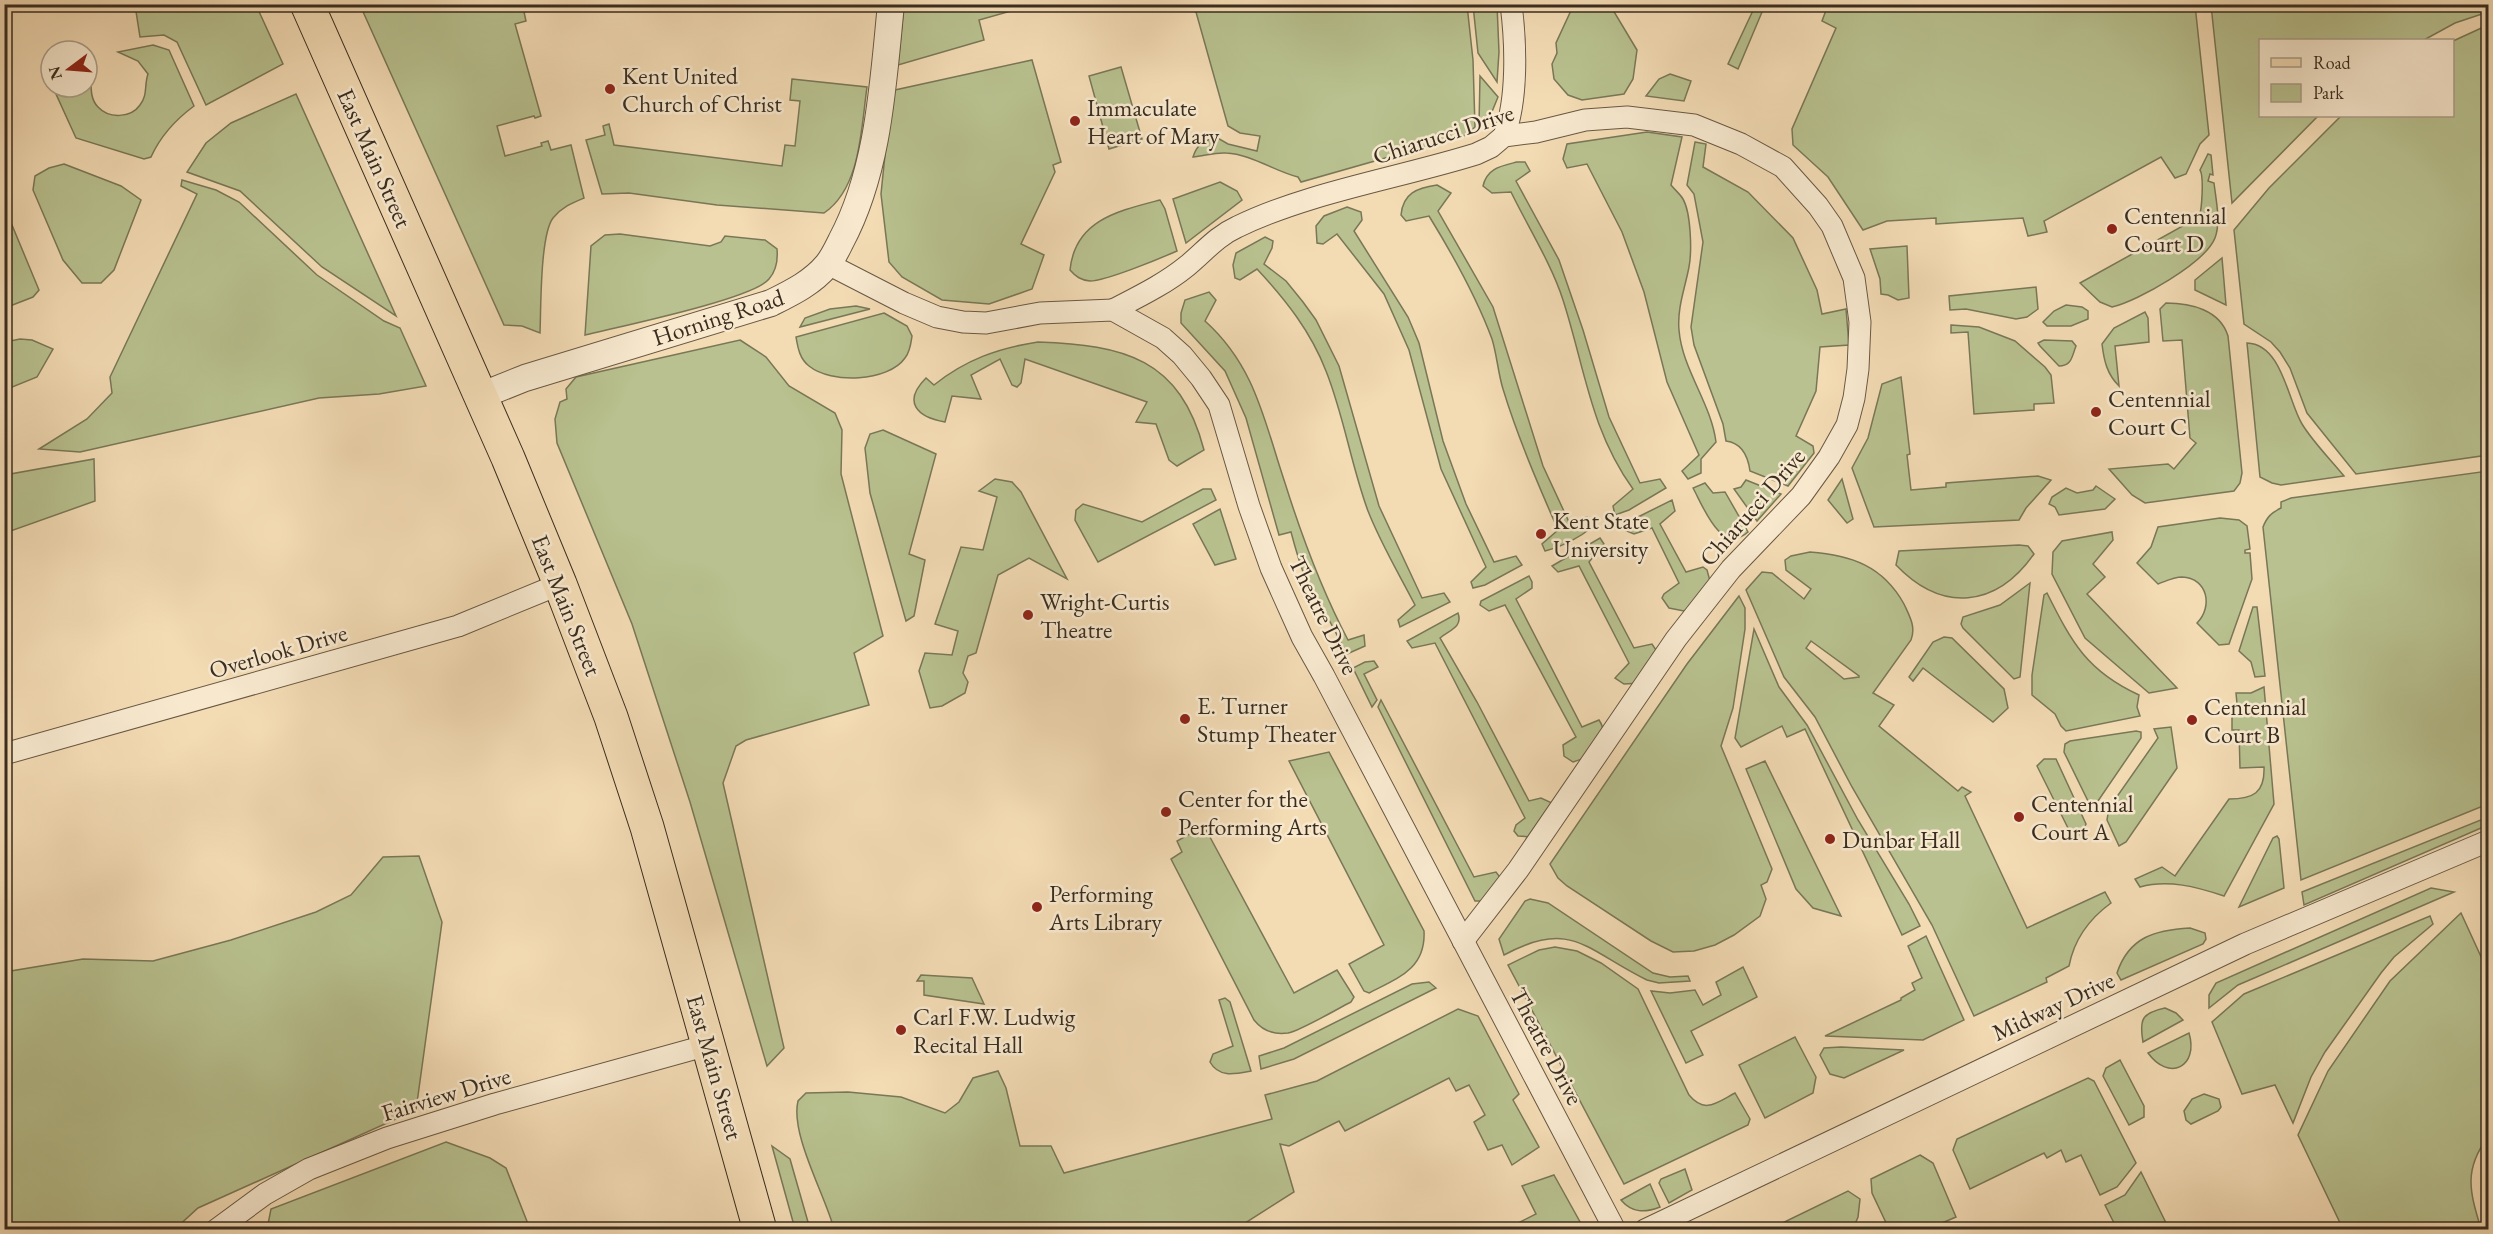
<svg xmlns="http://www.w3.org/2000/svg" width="2493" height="1234" font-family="'EB Garamond',serif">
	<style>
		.green { fill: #b8c18f; stroke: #797757; stroke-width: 1.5; fill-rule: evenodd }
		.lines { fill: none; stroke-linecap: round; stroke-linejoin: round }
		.minor-casing { stroke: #685844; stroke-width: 23 }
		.tertiary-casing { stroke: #685844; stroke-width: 28 }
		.primary-casing { stroke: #3a2d1f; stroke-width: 35 }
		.minor { stroke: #f7e8ce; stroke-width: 21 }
		.tertiary { stroke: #f7e8ce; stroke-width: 26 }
		.primary { stroke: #f3dbb4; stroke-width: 33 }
		.poi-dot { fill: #8f2418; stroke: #f7e8ce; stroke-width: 2 }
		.labels { text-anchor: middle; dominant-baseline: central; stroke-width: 5; stroke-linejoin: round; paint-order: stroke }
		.poi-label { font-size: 24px; fill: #3a2d1f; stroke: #f7e8ce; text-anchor: start }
		.street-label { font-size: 24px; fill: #3a2d1f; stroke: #f7e8ce }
	</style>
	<rect width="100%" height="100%" fill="#f3dbb4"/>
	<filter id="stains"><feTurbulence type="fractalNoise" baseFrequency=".00333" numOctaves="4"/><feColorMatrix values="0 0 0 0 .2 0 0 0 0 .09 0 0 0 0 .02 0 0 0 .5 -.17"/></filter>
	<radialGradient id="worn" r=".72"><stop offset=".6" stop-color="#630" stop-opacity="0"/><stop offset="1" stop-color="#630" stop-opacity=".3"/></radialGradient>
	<g class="green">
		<polygon points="1574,4 1610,5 1637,50 1633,79 1624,94 1582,100 1568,95 1554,79 1552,64 1557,53 1556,43"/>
		<polygon points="1756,4 1765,5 1738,69 1728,64"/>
		<polygon points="2488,4 2488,12 2455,23 2424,40 2260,40 2260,116 2318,116 2232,203 2211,5"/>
		<polygon points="135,5 256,5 283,64 206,105 177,42 164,35 140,37"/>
		<path d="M424,5H551L524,12L526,21L515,24L541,116L535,118L534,116L497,126L505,156L542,146L541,143L548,141L551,150L571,145L584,198C572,203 562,207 553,218C540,235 541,309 540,333L522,326L504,325L360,5H399L401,8Z"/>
		<polygon points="904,5 904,4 1032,5 979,20 984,40 898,65"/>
		<path d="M1184,5H1467L1473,60L1475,127L1466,135L1301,182L1298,177C1274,171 1251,154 1226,153C1216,152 1204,156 1193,157C1197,144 1204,141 1216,137L1228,144L1257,151L1260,136L1240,133L1228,126L1196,12Z"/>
		<polygon points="1473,5 1497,5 1499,52 1497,82 1478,53"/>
		<polygon points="1828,5 2195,5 2209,135 2200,144 2186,174 2175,178 2161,157 2044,221 2047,232 2028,236 2023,218 1936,224 1936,218 1887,221 1863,230 1828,177 1793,145 1792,129 1836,28 1822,21"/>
		<polygon points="2488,25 2488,455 2356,474 2307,413 2290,368 2280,352 2271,342 2244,324 2234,230 2269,188 2341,116 2452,116 2453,41"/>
		<path d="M153,45L169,50L194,106C175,120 161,135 151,157L144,159L76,138L56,94L61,88L87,87V81H91C91,90 91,100 98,107C109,119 131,118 140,105C148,95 144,85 148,74L138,61L118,52Z"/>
		<polygon points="1032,60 1061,162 1053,165 1055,172 1021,244 1044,255 1032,289 989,304 942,300 902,277 889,262 881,194 891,96 895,90"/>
		<polygon points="1121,67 1142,139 1109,149 1089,76"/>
		<polygon points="1670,74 1691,81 1684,101 1646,96 1659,79"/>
		<polygon points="1480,76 1498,97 1491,114 1479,125"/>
		<path d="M792,79L867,87C861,128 861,188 824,213L717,205L629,193L602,194L586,140L605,135L603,126L609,124L614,145L782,166L785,145L795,146L800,101L790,100Z"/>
		<polygon points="296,94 396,316 322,267 240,191 187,172 206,143 231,123"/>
		<path d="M1647,132L1682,137L1671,185C1675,190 1680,194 1683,199C1691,213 1692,251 1689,267C1685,288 1677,308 1679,330C1682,369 1711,403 1716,442L1701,459V473L1688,479L1682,471L1699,455L1667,382L1644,292L1622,232L1587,164L1567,168L1563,159L1567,144Z"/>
		<path d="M1695,142L1706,144L1703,167L1748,192L1793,238L1817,290L1822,314L1846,309L1849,345L1820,347L1816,391L1796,436L1813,446L1814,453L1788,486L1750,471C1748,456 1742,443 1726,441L1723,424L1694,345L1691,327L1703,242L1694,194L1687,185Z"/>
		<path d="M2208,154L2211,155L2213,175L2210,174L2208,181L2214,183C2216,200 2221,222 2215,238C2205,263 2138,301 2112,307L2100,302L2080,283L2199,217C2202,210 2204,176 2200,170Z"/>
		<path d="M1517,162H1525L1530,171L1516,181L1559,260L1583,330L1609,417L1640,483L1660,479L1666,488L1629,510L1615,515L1613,506L1633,489C1590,429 1585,368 1563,300C1552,265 1527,225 1511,192L1492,193L1483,186C1487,168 1501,166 1517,162Z"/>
		<polygon points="64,164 121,186 141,200 114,270 101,283 82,283 63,260 33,190 35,176 49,168"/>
		<polygon points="182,180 216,190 239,202 317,275 384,321 400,328 426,386 379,394 319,398 80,452 39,449 87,419 112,393 110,377 197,194 181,186"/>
		<polygon points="1220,182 1237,191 1242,200 1186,243 1173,199"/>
		<path d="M1437,185L1451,193L1438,211L1493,307L1543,466L1569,522L1587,517L1594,526C1580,537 1562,547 1545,551L1542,544L1558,530C1538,484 1518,438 1503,389C1498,373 1497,355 1492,339C1476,296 1453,255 1429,216L1406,221L1401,215C1403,193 1417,188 1437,185Z"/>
		<path d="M1160,200L1165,209L1177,251C1161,258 1106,281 1090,281C1081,280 1076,277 1070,270C1075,220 1118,211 1160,200Z"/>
		<polygon points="1347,207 1361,212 1362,220 1354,231 1408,317 1419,343 1443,441 1466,504 1494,562 1516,556 1522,565 1485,585 1473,588 1471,582 1486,567 1441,469 1409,350 1384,294 1337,234 1323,244 1317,243 1316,226 1324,216"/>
		<polygon points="7,213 39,290 33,297 5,308 4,214"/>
		<path d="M620,234L710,246L721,242L725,236L765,240L777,249C778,260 776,271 769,279C753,299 617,327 585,335L591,246L605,235Z"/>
		<path d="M1265,237L1273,241L1272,248L1264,264L1286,281L1303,302L1316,320L1339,366L1379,506L1422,598L1444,593L1450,602L1400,627L1398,620L1415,605C1399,574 1381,544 1368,511C1351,465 1344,416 1326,371C1311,332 1286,300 1257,269L1240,280L1235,278L1233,265L1236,253Z"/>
		<polygon points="1907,246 1909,298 1898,300 1888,295 1881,294 1880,279 1870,249"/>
		<polygon points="2222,258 2226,305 2195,290 2195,280"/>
		<polygon points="2036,287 2038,309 2027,317 2016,319 1966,309 1950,310 1949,296"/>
		<path d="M1209,292L1216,300L1205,321C1256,367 1264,421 1285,483C1302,537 1321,589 1348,640L1364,635L1365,646L1347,654L1328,618C1312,608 1296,551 1291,532L1279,535L1246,418L1225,371L1181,323V313L1185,300Z"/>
		<path d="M2166,303C2191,303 2220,310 2228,336L2242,473L2240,483L2234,491L2145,503L2132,495L2109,469L2168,464L2174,469L2196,443L2190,438L2182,340L2163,341L2160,309Z"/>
		<polygon points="2066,305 2082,307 2088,311 2088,319 2071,326 2047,326 2043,322 2054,311"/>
		<polygon points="856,306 870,309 800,327 805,318 830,309"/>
		<path d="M2145,312L2148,318L2149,342L2115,346L2119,386C2107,374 2104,361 2102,344L2114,328Z"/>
		<path d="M884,313L907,326L912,336C911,343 910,352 905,358C888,382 831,384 809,366C800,359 798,349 796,337Z"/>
		<polygon points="1951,325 1979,327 2015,341 2045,367 2051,375 2054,403 2034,404 2034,410 1974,414 1968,332 1951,333"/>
		<polygon points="20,339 32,340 53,349 37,377 5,390 5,342"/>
		<polygon points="740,340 766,357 789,386 835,413 842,430 841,474 883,636 854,653 869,705 746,740 736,746 723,783 784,1048 767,1066 690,802 632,624 557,443 555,419 560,402 567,399 566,389 576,377"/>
		<path d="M2044,340L2072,341L2076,346C2072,356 2072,366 2059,366L2040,346L2038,343Z"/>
		<path d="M1038,342C1124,345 1180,358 1204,450L1177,466L1169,460L1156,424L1136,422L1147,402L1025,359L1021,383L1017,387L1012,385L1000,359L971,375L981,399L952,396L945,422C917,417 902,402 926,378L934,385C965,360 998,348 1038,342Z"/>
		<path d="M2247,343C2282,344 2288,401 2302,424C2313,442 2330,459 2344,476L2281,485L2272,483L2260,477Z"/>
		<polygon points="1901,377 1910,454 1907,455 1911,490 1946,487 1946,483 2038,476 2051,480 2026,508 2019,520 1874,527 1852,468 1868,438 1882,384"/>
		<polygon points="883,430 936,454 909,554 925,560 914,616 906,621 870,493 865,448 870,434"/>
		<polygon points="94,459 95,501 5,533 5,475"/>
		<path d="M2488,471V804L2301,880L2263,527C2267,517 2271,513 2281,508V502L2291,498Z"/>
		<polygon points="995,479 1012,482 1021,492 1067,579 1029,558 998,575 976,653 968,656 963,673 968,682 965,693 942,706 930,708 919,671 925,653 952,655 958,631 935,624 961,547 983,550 997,497 979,491"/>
		<polygon points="1842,479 1853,519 1847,523 1828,500"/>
		<polygon points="1746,480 1781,494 1757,521 1734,489 1741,487"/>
		<path d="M1705,483L1713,493L1725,492L1748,532C1721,556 1703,506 1693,488Z"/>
		<polygon points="2096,486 2115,499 2105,509 2059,515 2055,507 2049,504 2052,497 2066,488 2077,493 2093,490"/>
		<polygon points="1203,489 1211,489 1216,500 1098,562 1075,520 1076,510 1083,504 1142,522"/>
		<polygon points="1672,500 1675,511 1660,524 1686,572 1703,567 1707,570 1710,581 1694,604 1684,611 1669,608 1662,598 1664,594 1679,583 1652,528 1634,534 1622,529 1640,523 1638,517"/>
		<polygon points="1220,509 1236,559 1215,565 1193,524"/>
		<path d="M2220,518L2239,520L2247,526L2250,549L2245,550V553H2250L2252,579L2229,644L2219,645L2197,623C2213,607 2208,578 2182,577C2174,577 2166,581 2158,584L2137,563L2151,547L2158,527Z"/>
		<polygon points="2112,532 2113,540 2093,564 2105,577 2087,594 2177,688 2149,693 2085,638 2052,574 2053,552 2062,541"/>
		<polygon points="1600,538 1604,544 1589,562 1634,648 1652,644 1658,653 1641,683 1624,684 1615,678 1629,663 1579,566 1558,572 1552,566"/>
		<path d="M2019,545L2028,546L2034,554C1996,608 1942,613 1896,565L1899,551Z"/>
		<path d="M1810,552C1851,555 1883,566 1904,604C1910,617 1916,627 1911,640L1873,693L1894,705L1879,726L1958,791L1962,787L1971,792L1965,796L2027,928L2105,892L2111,903C2089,919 2074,940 2069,966L2046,978L2047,982L1974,1016L1932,925L1852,787L1815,717L1784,677L1746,590L1762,572L1772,573L1804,599L1811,589L1786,570L1785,560L1791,556ZM1811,641L1859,676V677L1844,679L1806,648Z"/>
		<path d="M1529,576L1532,582V588L1516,599L1582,727L1599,720C1612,739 1589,758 1573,762L1564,756L1563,745L1576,737L1505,605L1489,611L1480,605L1481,601Z"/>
		<polygon points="2030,583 2020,677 2014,679 1963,628 1961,624 1963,617 2000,605"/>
		<path d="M2047,593C2072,643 2087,671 2139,695L2137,707L2140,716L2066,731L2061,726L2055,714L2032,695V675L2044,595Z"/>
		<polygon points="1739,596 1745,608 1745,629 1733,708 1721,746 1772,869 1767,882 1761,885 1766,899 1760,916 1734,935 1715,945 1694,951 1673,952 1651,941 1567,886 1558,878 1550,864 1687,664"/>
		<polygon points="2253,607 2257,607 2265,676 2255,677 2251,662 2239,651"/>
		<path d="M1458,613C1463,627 1450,630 1440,638L1477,702L1529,801L1541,798L1552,803L1533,837L1518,836L1514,831L1516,825L1525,818L1435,643L1412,648L1407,641Z"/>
		<polygon points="1754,629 1779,687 1807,725 1858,820 1909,904 1920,926 1902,935 1805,729 1787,737 1782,726 1741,747 1735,738"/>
		<polygon points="1944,637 1952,638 2004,689 2008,708 1993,722 1923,668 1913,681 1909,677 1933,642"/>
		<polygon points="1374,661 1378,667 1364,674 1377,700 1372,707 1353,668 1365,662"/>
		<path d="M2264,687L2274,804L2224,896C2197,887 2168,879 2140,887L2135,879L2162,867L2175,876L2229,799C2253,799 2265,793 2264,767L2240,768L2239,730H2232V713L2238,714L2236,693H2251Z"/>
		<polygon points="1381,700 1474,877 1496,872 1499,876 1501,885 1482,901 1475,901 1378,707"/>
		<polygon points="2171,727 2177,768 2126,842 2119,846 2107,820 2109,808 2158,738 2154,729"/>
		<polygon points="2136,731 2141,732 2141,738 2098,801 2088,801 2064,752 2065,744 2070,741"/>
		<path d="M1329,752L1424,931C1426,969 1398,978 1369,993L1364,991L1349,964L1384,945L1289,761Z"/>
		<polygon points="2044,759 2056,759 2086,824 2082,833 2073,838 2037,766"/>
		<polygon points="1765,761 1841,916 1813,908 1796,889 1746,769"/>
		<polygon points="2488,817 2488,825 2304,905 2302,892"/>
		<path d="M1204,826L1294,993L1337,970L1354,997L1351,1002C1337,1009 1300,1031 1288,1033C1274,1035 1262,1030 1254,1020L1171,859L1182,852L1177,841Z"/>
		<polygon points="2277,836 2279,839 2284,888 2239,907 2273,838"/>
		<polygon points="419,856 442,922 416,1110 198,1208 175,1229 5,1230 5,972 83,959 153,961 231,940 316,912 351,895 383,857"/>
		<polygon points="2431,888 2454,892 2238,985 2209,1008 2209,995 2216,983"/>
		<path d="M1530,899L1548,903L1653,973L1670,977L1688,976L1690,981L1659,983L1647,980C1587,951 1572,918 1504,955L1499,939L1525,901Z"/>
		<path d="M2461,913L2488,972V1137C2463,1170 2470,1192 2481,1229H2343L2298,1135L2328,1071L2390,981Z"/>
		<polygon points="2430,916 2433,924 2394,957 2381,973 2325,1052 2311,1077 2293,1123 2275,1085 2242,1094 2212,1022 2244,994"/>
		<path d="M2190,928L2205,933L2206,939L2203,944L2121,980L2117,973C2129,937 2155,930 2190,928Z"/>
		<polygon points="1926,936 1964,1020 1923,1040 1825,1036 1901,1000 1901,998 1915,990 1912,983 1922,978 1908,946"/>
		<path d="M1555,947L1577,951L1601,963L1638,989L1689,1095C1705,1114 1716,1103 1735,1093L1750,1119L1748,1125L1624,1184L1508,965L1539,950Z"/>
		<polygon points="1743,967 1757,997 1691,1031 1703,1055 1686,1063 1651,991 1670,993 1695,990 1703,1005 1721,995 1716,982"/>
		<polygon points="921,975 972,978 984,1004 924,995 924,981 917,981"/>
		<polygon points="1429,982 1436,988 1294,1059 1261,1069 1259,1056 1284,1048 1412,984"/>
		<path d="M1225,998L1230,1002L1251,1071C1235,1074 1219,1078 1210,1062L1213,1054L1233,1046L1219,1000Z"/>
		<path d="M2165,1008L2176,1013L2183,1020L2143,1042C2139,1019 2142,1013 2165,1008Z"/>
		<path d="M1458,1009L1478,1016L1519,1094L1513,1100L1539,1147L1512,1165L1502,1145L1488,1150L1474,1122L1485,1115L1469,1085L1456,1091L1449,1078L1345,1131L1339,1121L1289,1146L1280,1144L1294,1192L1245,1223L1247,1229H834C825,1195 790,1134 798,1101L806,1093L848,1092L901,1097L945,1113L959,1102L973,1078L998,1071L1006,1088L1020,1146H1051L1064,1173L1272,1119L1265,1095L1317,1081Z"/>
		<path d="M2189,1033C2199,1067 2169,1082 2148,1053Z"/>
		<polygon points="1795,1037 1816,1077 1813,1093 1765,1118 1739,1065"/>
		<polygon points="1841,1047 1904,1050 1844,1078 1830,1074 1820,1055 1824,1048"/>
		<polygon points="2120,1060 2144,1106 2144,1117 2129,1125 2103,1076 2106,1068"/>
		<polygon points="2088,1078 2094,1081 2136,1163 2117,1187 2100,1195 2081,1155 2066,1162 2061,1150 2047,1158 2044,1153 1970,1189 1953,1150 1957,1139"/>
		<polygon points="2204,1094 2219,1099 2221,1107 2218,1111 2191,1124 2186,1120 2184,1111 2192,1099"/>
		<polygon points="446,1142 490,1158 506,1168 530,1229 267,1229 271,1209"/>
		<polygon points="772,1146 790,1159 810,1229 795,1229"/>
		<polygon points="1920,1155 1933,1163 1956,1217 1928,1229 1889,1229 1872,1193 1871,1179"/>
		<polygon points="1685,1169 1692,1190 1669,1203 1659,1183 1661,1179"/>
		<polygon points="2141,1172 2169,1229 2117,1229 2105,1205 2125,1195"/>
		<polygon points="1554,1175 1584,1229 1506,1229 1536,1214 1522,1186"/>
		<path d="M1650,1184L1660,1207C1645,1213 1632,1213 1621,1200Z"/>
		<polygon points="1848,1191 1860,1199 1858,1217 1853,1229 1770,1229"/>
	</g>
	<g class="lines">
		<defs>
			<g id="minor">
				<path d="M1504,136C1518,99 1516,43 1511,4"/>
				<polyline points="828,264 904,303 937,317 963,322 986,323 1040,313 1113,310 1163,338 1182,355 1201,378 1219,405 1249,506 1271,568 1302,637 1324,676 1615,1230"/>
				<path d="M1113,310C1138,297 1165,284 1187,266C1204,252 1217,236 1237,227C1309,192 1399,178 1476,154L1491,147L1504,136L1536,132L1585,120L1627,117L1694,125L1741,144L1783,167L1818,206L1832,226L1854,278L1860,322L1858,369L1854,398L1847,425L1829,457L1801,496L1731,569L1676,639L1518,870L1463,941"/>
				<polyline points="4,754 458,626 560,584"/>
				<polyline points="216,1230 265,1194 309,1169 387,1138 495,1104 708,1045"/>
				<polyline points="1645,1230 2245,944 2488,841"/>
			</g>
			<path id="tertiary" d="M480,396L525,378L771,303C791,293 812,283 827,265C833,258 837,249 841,241C879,170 883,83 891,4"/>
			<polyline id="primary" points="307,4 508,458 560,584 611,717 647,827 760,1230"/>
		</defs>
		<use href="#minor" class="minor-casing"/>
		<use href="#tertiary" class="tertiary-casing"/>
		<use href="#primary" class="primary-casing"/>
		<use href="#minor" class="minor"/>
		<use href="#tertiary" class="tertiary"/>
		<use href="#primary" class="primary"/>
	</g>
	<g class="poi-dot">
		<circle cx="610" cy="89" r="6"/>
		<circle cx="1075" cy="121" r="6"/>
		<circle cx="2112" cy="229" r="6"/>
		<circle cx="2096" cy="412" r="6"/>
		<circle cx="1541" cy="534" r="6"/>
		<circle cx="1028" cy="615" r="6"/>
		<circle cx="1185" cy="719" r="6"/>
		<circle cx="2192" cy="720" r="6"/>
		<circle cx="1166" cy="812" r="6"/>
		<circle cx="2019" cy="817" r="6"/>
		<circle cx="1830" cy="839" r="6"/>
		<circle cx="1037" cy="907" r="6"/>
		<circle cx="901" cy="1030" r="6"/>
	</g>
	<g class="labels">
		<g class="poi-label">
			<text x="622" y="75">Kent United<tspan x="622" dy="28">Church of Christ</tspan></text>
			<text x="1087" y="107">Immaculate<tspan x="1087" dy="28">Heart of Mary</tspan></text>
			<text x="2124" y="215">Centennial<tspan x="2124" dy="28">Court D</tspan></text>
			<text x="2108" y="398">Centennial<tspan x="2108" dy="28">Court C</tspan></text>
			<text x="1553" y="520">Kent State<tspan x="1553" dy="28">University</tspan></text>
			<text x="1040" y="601">Wright-Curtis<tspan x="1040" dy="28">Theatre</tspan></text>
			<text x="1197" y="705">E. Turner<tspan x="1197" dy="28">Stump Theater</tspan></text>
			<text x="2204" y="706">Centennial<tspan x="2204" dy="28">Court B</tspan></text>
			<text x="1178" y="798">Center for the<tspan x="1178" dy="28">Performing Arts</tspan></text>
			<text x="2031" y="803">Centennial<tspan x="2031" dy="28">Court A</tspan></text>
			<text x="1842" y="839">Dunbar Hall</text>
			<text x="1049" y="893">Performing<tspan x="1049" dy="28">Arts Library</tspan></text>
			<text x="913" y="1016">Carl F.W. Ludwig<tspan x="913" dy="28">Recital Hall</tspan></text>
		</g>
		<g class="street-label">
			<text transform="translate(1443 134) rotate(-18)">Chiarucci Drive</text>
			<text transform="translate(375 158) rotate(66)">East Main Street</text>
			<text transform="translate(718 317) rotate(-18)">Horning Road</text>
			<text transform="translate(1752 507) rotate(-49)">Chiarucci Drive</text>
			<text transform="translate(567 605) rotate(68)">East Main Street</text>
			<text transform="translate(1324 615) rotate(64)">Theatre Drive</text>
			<text transform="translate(278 651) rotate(-16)">Overlook Drive</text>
			<text transform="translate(2053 1006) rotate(-25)">Midway Drive</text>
			<text transform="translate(1547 1046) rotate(62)">Theatre Drive</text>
			<text transform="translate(715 1067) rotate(74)">East Main Street</text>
			<text transform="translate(446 1094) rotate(-17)">Fairview Drive</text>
		</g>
	</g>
	<rect width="2493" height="1234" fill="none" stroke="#f3dbb4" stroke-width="24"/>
	<rect x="6" y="6" width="2481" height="1222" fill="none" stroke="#3a2d1f" stroke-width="3"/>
	<rect x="12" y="12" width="2469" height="1210" fill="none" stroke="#3a2d1f" stroke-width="1.5"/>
	<rect x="2259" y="39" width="195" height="78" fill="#f7e8ce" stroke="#ab9d88" stroke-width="1.5"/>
	<rect x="2271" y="58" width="30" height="9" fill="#f3dbb4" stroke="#ab9d88" stroke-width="1.5"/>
	<text x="2313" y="69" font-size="18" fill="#3a2d1f">Road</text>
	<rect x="2271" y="84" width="30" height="18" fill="#b8c18f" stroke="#ab9d88" stroke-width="1.5"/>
	<text x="2313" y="99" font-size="18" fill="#3a2d1f">Park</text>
	<g transform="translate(69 69) rotate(254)"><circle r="28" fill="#f7e8ce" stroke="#ab9d88" stroke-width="1.5"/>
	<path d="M0-4.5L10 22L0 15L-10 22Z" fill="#8f2418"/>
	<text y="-9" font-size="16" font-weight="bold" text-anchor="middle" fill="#3a2d1f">N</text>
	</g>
	<rect width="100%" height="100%" filter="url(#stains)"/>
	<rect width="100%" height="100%" fill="url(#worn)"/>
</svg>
